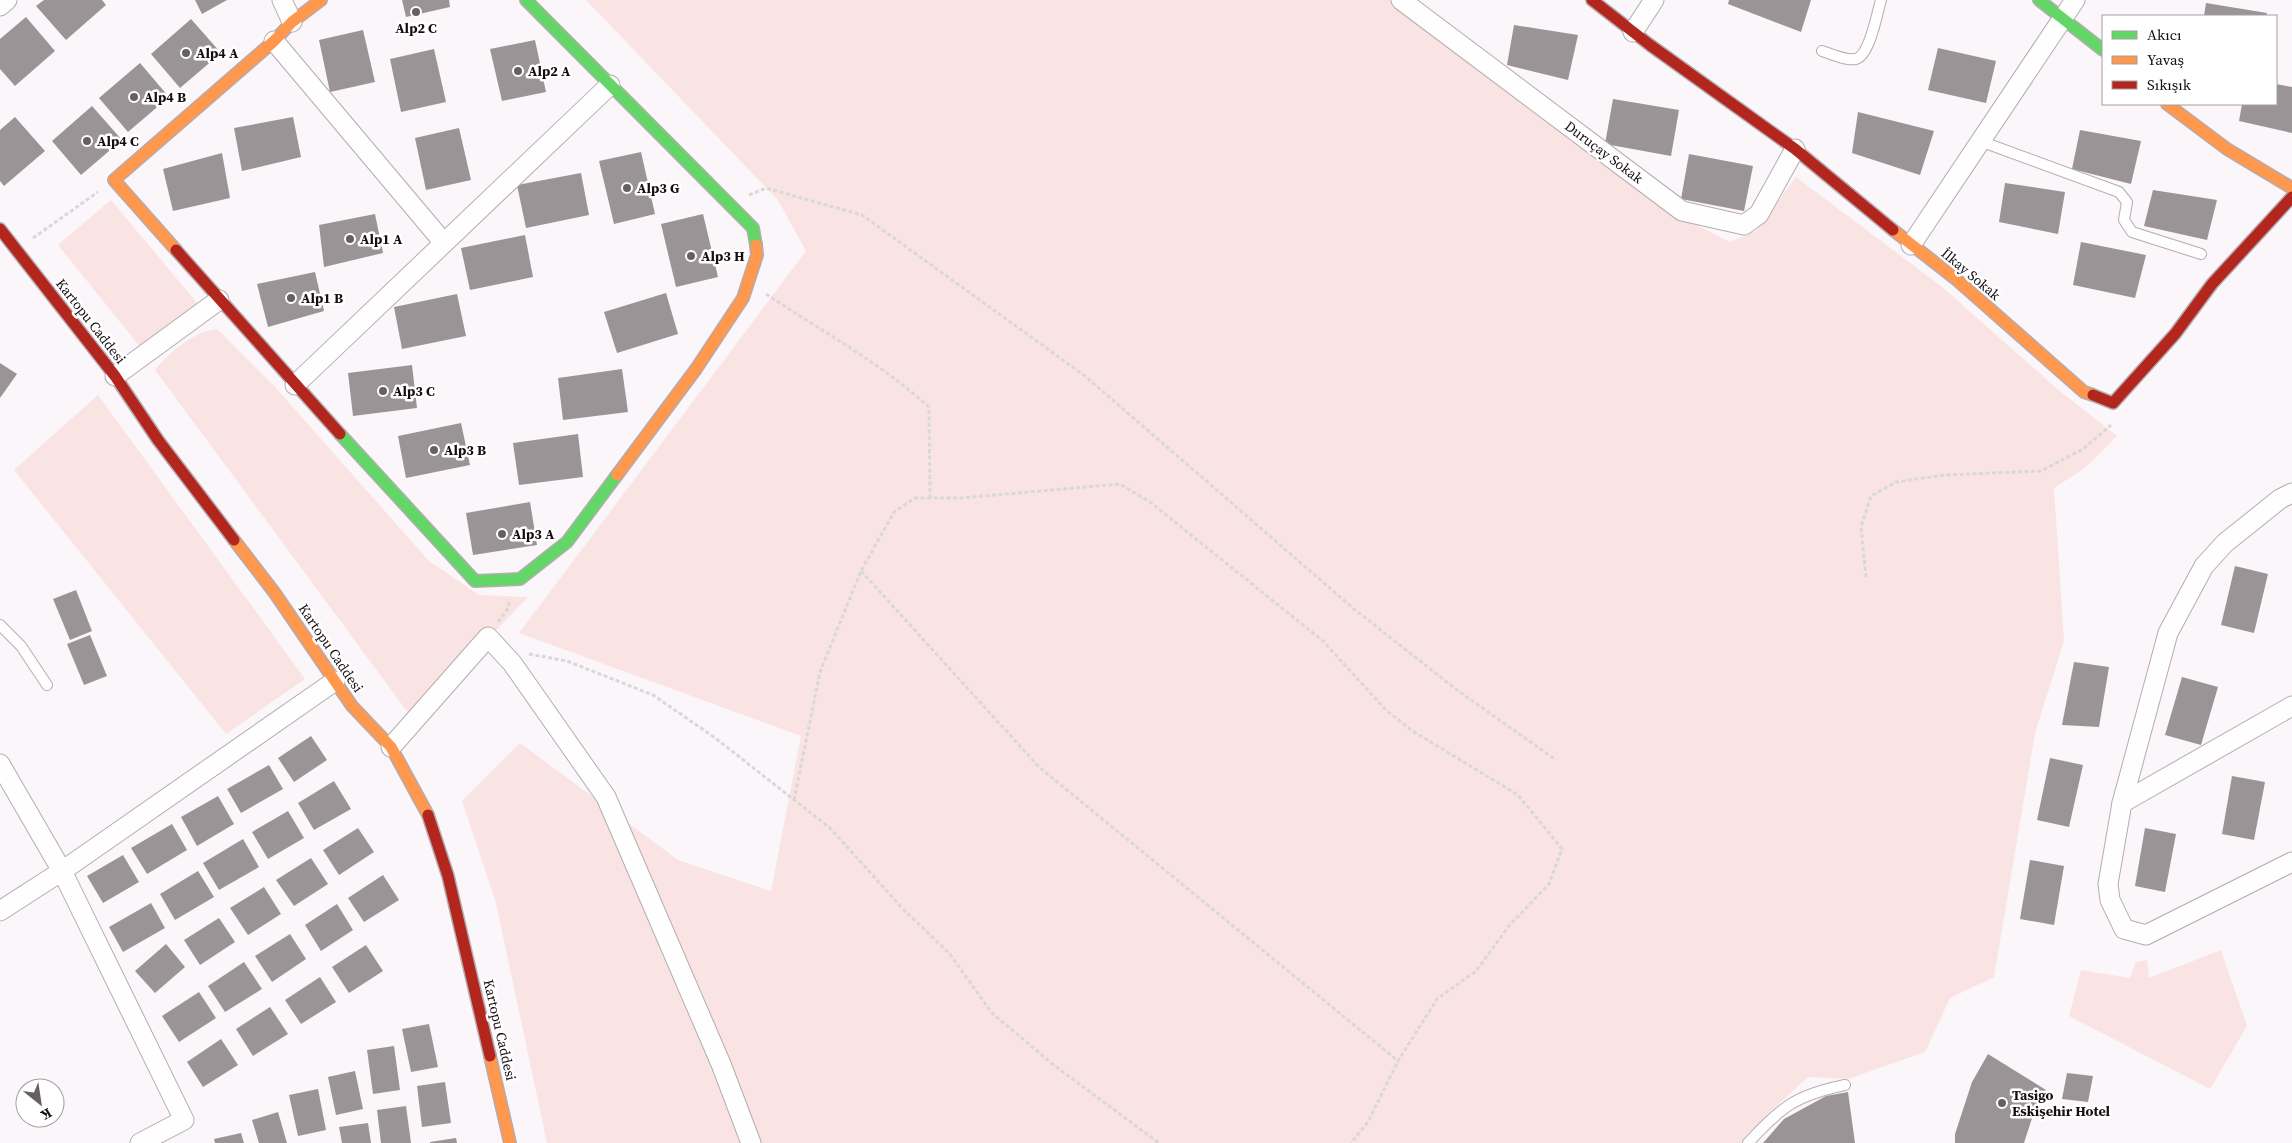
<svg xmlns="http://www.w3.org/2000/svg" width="2292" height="1143" font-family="'Source Serif 4',serif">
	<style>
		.green { fill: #fae4e3 }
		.building { fill: #9b9496 }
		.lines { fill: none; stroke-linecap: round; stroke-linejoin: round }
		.lane-casing { stroke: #b4acb1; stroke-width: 12 }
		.street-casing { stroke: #b4acb1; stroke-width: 21 }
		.fast-casing { stroke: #b4acb1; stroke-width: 14 }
		.slow-casing { stroke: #b4acb1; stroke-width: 14 }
		.jam-casing { stroke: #b4acb1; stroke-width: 14 }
		.path { stroke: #dad7d9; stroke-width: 3; stroke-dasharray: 4 2.5; stroke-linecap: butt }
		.lane { stroke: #fefefe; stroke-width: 10 }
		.street { stroke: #fefefe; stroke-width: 19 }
		.fast { stroke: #63d668; stroke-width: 11 }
		.slow { stroke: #ff974d; stroke-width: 11 }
		.jam { stroke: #b3261e; stroke-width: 11 }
		.poi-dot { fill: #665f64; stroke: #fff; stroke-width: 2 }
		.labels { text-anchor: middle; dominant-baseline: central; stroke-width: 5; stroke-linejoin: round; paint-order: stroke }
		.poi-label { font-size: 14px; font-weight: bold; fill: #160d13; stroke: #fff; text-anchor: start }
		.street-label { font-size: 14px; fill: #160d13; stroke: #fff }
	</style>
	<rect width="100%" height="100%" fill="#fbf6f9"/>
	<g class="green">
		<polygon points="586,0 1397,0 1661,207 1730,242 1756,231 1796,177 1941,286 2055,387 2117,436 2085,468 2054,488 2064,641 2035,733 1994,977 1950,998 1925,1052 1848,1079 1808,1077 1768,1114 1742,1143 547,1143 496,903 462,801 520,743 678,860 771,891 801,736 519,633 806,251 778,200"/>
		<polygon points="111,200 197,303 196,311 142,349 58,245"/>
		<path d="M217,329L275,387L429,561L479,595L528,597L412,718L155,370C169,353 194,331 217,329Z"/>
		<polygon points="98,395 305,679 226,734 14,470"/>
		<polygon points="2221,950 2247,1026 2210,1089 2069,1016 2081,970 2130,978 2136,962 2147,960 2149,978"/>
	</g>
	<g class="building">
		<polygon points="44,0 102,0 106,5 66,40 36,6"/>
		<polygon points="195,0 227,0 202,14"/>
		<polygon points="402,0 449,0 450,7 406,17"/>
		<polygon points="1729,0 1811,0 1801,32 1728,4"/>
		<polygon points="2206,3 2267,13 2266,16 2204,16"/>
		<polygon points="26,17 55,51 15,86 0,69 0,39"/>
		<polygon points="191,19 221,53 180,88 151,54"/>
		<polygon points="1514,25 1578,35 1568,80 1507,65"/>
		<polygon points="363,30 375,82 330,92 319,40"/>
		<polygon points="535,40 546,92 502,101 490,49"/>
		<polygon points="1938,48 1996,61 1986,103 1928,90"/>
		<polygon points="434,49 446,102 401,112 390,59"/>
		<polygon points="140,63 169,97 128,132 99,98"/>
		<polygon points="2276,84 2292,87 2292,133 2239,121 2242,104 2276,104"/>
		<polygon points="1613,99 1679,110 1671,156 1605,144"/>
		<polygon points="92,106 122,140 81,175 52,141"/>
		<polygon points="1858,112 1934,131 1920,175 1852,153"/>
		<polygon points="15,117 45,151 4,186 0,181 0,130"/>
		<polygon points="293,117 301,157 242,171 234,128"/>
		<polygon points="459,128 471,180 426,190 415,138"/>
		<polygon points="2080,130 2141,141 2131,184 2072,169"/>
		<polygon points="641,152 655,214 614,224 599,161"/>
		<polygon points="222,153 230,198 173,211 163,169"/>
		<polygon points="1689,154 1753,166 1744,211 1681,199"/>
		<polygon points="581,173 589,215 526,228 517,185"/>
		<polygon points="2005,183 2065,192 2058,234 1999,222"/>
		<polygon points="2153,190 2217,200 2207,240 2144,226"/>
		<polygon points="375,214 383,253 324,267 319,225"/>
		<polygon points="703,214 718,277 676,287 661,224"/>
		<polygon points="525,235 533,277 470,290 461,248"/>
		<polygon points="2081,242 2146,255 2135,298 2073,285"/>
		<polygon points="315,272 324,311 268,327 257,284"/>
		<polygon points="666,293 678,334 617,353 604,312"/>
		<polygon points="457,294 466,336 402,349 394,307"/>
		<polygon points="0,363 17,374 0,398"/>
		<polygon points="412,365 417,408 353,416 348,373"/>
		<polygon points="622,369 628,412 563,420 558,378"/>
		<polygon points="461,423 470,465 406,478 398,436"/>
		<polygon points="578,434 583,477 519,485 513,443"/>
		<polygon points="530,502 537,545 473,555 466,513"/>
		<polygon points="2235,566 2268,574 2254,633 2221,625"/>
		<polygon points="76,590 92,631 70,640 53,599"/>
		<polygon points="90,635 107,676 84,685 67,644"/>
		<polygon points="2074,662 2109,667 2099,727 2062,725"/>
		<polygon points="2182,677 2218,687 2201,745 2165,735"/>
		<polygon points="311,736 327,760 294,782 278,758"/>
		<polygon points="2050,758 2083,765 2069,827 2037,820"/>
		<polygon points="269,765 283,789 241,813 227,789"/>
		<polygon points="2232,776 2265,782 2254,840 2222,834"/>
		<polygon points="334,781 351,809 314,830 298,803"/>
		<polygon points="218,796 234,824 197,846 181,817"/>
		<polygon points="288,811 304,838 268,859 252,832"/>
		<polygon points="172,824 187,850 147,874 131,848"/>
		<polygon points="358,828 374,852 339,875 323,850"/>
		<polygon points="2145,828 2176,834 2165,892 2135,886"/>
		<polygon points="243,839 259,867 219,890 203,863"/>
		<polygon points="123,855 139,882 103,903 87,876"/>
		<polygon points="311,858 328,884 294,906 276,880"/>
		<polygon points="2030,860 2064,866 2054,925 2020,919"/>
		<polygon points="198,871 214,897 175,920 160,894"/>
		<polygon points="383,875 399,900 364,922 348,898"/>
		<polygon points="264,887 281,914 248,935 230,908"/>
		<polygon points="151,903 165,928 123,952 109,927"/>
		<polygon points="337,904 353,930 321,951 305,925"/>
		<polygon points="219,918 235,942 200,965 184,940"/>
		<polygon points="290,934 306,959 272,982 255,956"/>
		<polygon points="166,944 185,967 155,993 135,971"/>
		<polygon points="366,945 383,971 349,993 332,967"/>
		<polygon points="244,962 262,989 225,1012 208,986"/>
		<polygon points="320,977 336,1002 301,1024 285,1000"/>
		<polygon points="199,992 216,1018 179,1042 162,1016"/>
		<polygon points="270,1007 288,1034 253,1056 236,1029"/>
		<polygon points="429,1024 438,1067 411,1072 402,1029"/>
		<polygon points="221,1039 238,1065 203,1087 187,1062"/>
		<polygon points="394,1046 400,1090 373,1094 367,1050"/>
		<polygon points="1988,1054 2046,1090 2033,1115 2024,1143 1955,1143 1955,1134 1972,1082"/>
		<polygon points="355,1071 363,1109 336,1115 328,1077"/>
		<polygon points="2067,1073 2093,1076 2088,1102 2062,1099"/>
		<polygon points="445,1082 451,1123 422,1127 417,1086"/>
		<polygon points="318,1089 326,1130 298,1136 289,1095"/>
		<polygon points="1848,1092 1855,1143 1763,1143 1784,1119 1826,1096"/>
		<polygon points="406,1106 411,1143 381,1143 377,1110"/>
		<polygon points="278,1112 287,1143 259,1143 252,1120"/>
		<polygon points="368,1123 371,1143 342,1143 339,1127"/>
		<polygon points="241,1133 244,1143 215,1143 214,1139"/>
		<polygon points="456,1138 457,1143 430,1143 430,1142"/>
	</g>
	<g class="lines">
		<defs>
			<g id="lane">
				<path d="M1822,51C1832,54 1846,61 1856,59C1870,55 1877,13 1881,0"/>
				<polyline points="1980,141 2119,192 2127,202 2124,220 2132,232 2201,254"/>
				<polyline points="0,625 21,646 47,685"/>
				<path d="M1748,1143C1781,1107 1796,1095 1845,1085"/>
			</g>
			<g id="street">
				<polyline points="282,0 292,22"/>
				<polyline points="1401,0 1682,211 1744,225 1759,214 1795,149"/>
				<polyline points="0,6 7,0"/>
				<polyline points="1633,32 1654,0"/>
				<polyline points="274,41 444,243"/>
				<polyline points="1911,245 2075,0"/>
				<polyline points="115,376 219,300"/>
				<polyline points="295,385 610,85"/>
				<polyline points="2292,493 2280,499 2225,543 2204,566 2168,633 2122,803 2108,884 2110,900 2124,929 2146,935 2292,862"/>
				<polyline points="391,747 488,637 512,663 606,797 721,1064 751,1143"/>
				<polyline points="0,764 62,871 184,1120 140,1143"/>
				<polyline points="2122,803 2292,706"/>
				<polyline points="0,911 62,871 335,681"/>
			</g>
			<g id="fast">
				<polyline points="526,0 753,228 756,245"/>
				<polyline points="2039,0 2103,50"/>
				<polyline points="340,434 475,581 520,579 567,542 617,475"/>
			</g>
			<g id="slow">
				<polyline points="2167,104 2227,149 2292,188"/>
				<polyline points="1893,230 1957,280 2084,392 2093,395"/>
				<polyline points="176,250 114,180 274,41 292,22 321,0"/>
				<polyline points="617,475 696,369 743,298 757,255 756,245"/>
				<polyline points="234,540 274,592 352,706 391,747 428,815"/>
				<polyline points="490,1056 510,1143"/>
			</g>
			<g id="jam">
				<polyline points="1592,0 1650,45 1795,149 1893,230"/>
				<polyline points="0,229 115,376 158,440 234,540"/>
				<polyline points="176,250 340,434"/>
				<polyline points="2093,395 2113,403 2175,334 2212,284 2292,197"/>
				<polyline points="428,815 448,876 490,1056"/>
			</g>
		</defs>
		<use href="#lane" class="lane-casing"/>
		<use href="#street" class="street-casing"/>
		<use href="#fast" class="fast-casing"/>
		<use href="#slow" class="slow-casing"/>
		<use href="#jam" class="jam-casing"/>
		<g class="path">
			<polyline points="749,195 766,188 862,215 1085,376 1354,609 1457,690 1556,760"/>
			<polyline points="33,238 98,192"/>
			<path d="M766,294C822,331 880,363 929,407L930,498"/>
			<polyline points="861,571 1039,767 1398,1061"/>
			<polyline points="1866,577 1861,527 1871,496 1896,482 1944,475 2041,471 2083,449 2111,425"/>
			<polyline points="498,622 509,607 509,599"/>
			<polyline points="529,654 567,661 653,695 714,737 830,828 903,909 949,953 992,1013 1055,1066 1159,1143"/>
			<polyline points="794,800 820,672 861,571 894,512 915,498 960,498 1120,484 1150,502 1323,641 1386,710 1411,730 1518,795 1562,849 1549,884 1509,926 1476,971 1437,999 1398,1061 1368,1122 1351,1143"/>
		</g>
		<use href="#lane" class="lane"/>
		<use href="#street" class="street"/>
		<use href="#fast" class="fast"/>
		<use href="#slow" class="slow"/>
		<use href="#jam" class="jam"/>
	</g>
	<g class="poi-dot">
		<circle cx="416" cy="12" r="5"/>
		<circle cx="186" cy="53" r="5"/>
		<circle cx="518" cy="71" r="5"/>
		<circle cx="134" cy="97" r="5"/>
		<circle cx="87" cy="141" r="5"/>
		<circle cx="627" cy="188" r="5"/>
		<circle cx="350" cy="239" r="5"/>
		<circle cx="691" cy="256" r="5"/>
		<circle cx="291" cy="298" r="5"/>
		<circle cx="383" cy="391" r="5"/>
		<circle cx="434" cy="450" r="5"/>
		<circle cx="502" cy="534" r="5"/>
		<circle cx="2002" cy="1103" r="5"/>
	</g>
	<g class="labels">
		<g class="poi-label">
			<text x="416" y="28" text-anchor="middle">Alp2 C</text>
			<text x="196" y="53">Alp4 A</text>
			<text x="528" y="71">Alp2 A</text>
			<text x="144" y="97">Alp4 B</text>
			<text x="97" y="141">Alp4 C</text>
			<text x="637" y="188">Alp3 G</text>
			<text x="360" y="239">Alp1 A</text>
			<text x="701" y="256">Alp3 H</text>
			<text x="301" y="298">Alp1 B</text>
			<text x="393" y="391">Alp3 C</text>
			<text x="444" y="450">Alp3 B</text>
			<text x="512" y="534">Alp3 A</text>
			<text x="2012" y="1095">Tasigo<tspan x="2012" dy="16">Eskişehir Hotel</tspan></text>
		</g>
		<g class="street-label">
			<text transform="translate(1604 152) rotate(37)">Duruçay Sokak</text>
			<text transform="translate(1971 274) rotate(40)">İlkay Sokak</text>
			<text transform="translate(91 321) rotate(52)">Kartopu Caddesi</text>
			<text transform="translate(331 648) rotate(56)">Kartopu Caddesi</text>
			<text transform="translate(500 1030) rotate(77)">Kartopu Caddesi</text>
		</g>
	</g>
	<rect x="2102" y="15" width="175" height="90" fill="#ffffff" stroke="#a29ea1"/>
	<rect x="2112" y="31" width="25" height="8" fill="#63d668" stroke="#a29ea1"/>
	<text x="2147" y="40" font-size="15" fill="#160d13">Akıcı</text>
	<rect x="2112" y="56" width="25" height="8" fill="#ff974d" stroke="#a29ea1"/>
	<text x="2147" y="65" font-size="15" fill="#160d13">Yavaş</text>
	<rect x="2112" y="81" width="25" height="8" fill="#b3261e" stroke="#a29ea1"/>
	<text x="2147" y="90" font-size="15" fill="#160d13">Sıkışık</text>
	<g transform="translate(40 1103) rotate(150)"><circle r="24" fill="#ffffff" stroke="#a29ea1"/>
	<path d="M0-4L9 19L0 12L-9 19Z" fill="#665f64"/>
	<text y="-8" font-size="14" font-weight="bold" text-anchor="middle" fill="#160d13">K</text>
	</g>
</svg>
